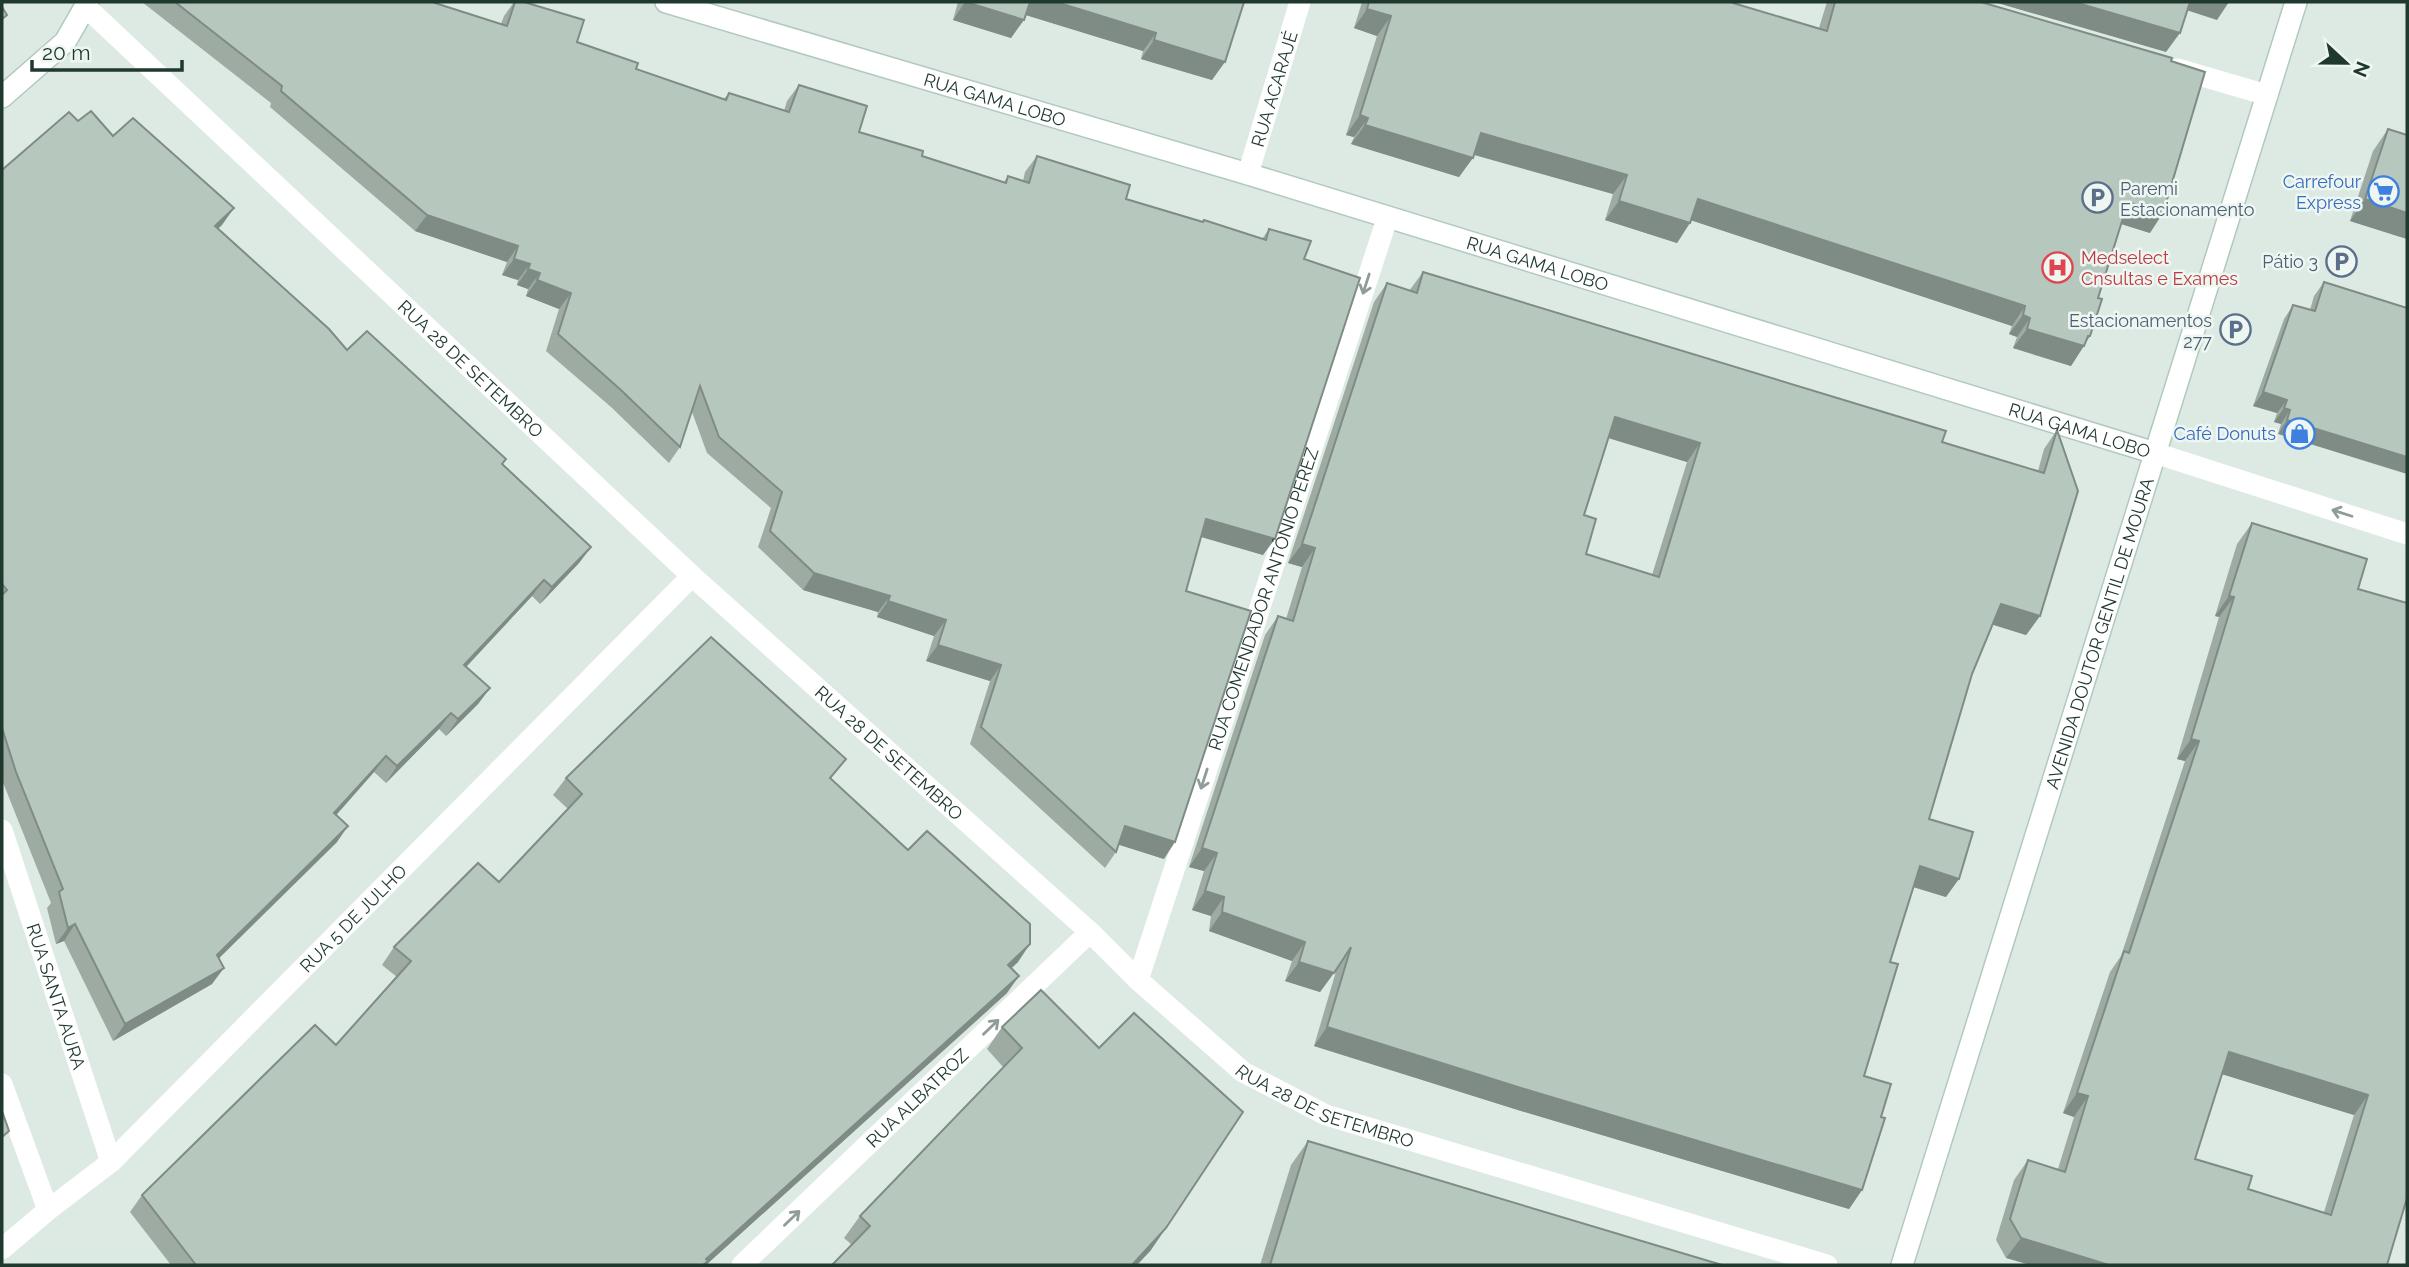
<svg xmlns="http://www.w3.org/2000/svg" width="2409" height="1267" font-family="Raleway,sans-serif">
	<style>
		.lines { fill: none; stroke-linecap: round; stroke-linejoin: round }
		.secondary-casing { stroke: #b1c9be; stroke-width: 24 }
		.lane { stroke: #fff; stroke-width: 21 }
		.street { stroke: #fff; stroke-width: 21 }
		.secondary { stroke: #fff; stroke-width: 21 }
		.wall { fill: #9daba3; fill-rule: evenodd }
		.shaded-wall { fill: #7f8b85 }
		.building { fill: #b6c7be; stroke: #7f8b85; stroke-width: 2; fill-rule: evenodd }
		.oneway { stroke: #8f9c97 }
		.labels { text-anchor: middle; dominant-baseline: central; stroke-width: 5; stroke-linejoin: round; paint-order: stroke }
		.street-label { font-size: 18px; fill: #1f392f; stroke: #eef6f1 }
		.shop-label { font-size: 18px; fill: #366cbe; stroke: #eef6f1; text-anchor: end }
		.service-label { font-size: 18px; fill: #4e5e75; stroke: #eef6f1; text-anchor: end }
		.health-label { font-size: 18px; fill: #be3a42; stroke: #eef6f1; text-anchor: start }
	</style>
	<rect width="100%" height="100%" fill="#ddeae3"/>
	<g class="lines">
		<defs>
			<g id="secondary">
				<path id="s7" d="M666,2L1248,174L2155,453"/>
				<polyline points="2,97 65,42 88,2"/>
				<path id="s8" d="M1902,1265L2296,2"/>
			</g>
		</defs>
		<use href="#secondary" class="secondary-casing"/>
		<polyline class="lane" points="2178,69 2267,95"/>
		<g class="street">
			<path id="s1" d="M86,7L692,576L1090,932L1138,980L1243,1072L1326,1115L1827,1265"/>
			<path id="s2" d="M1248,174L1300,2"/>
			<polyline points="2155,453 2407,534"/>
			<path id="s3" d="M2,830L111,1162"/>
			<path id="s4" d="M1138,980L1387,219"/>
			<polyline points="2,1084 48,1210"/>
			<path id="s5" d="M2,1249L48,1210L111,1162L692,576"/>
			<path id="s6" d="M742,1265L1090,932"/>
		</g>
		<use href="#secondary" class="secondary"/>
	</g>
	<g class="wall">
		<polygon points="142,2 436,2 435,3 501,24 504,16 514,2 524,2 577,42 636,69 724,99 729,93 784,111 787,101 799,85 859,132 922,156 1004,182 1008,176 1023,181 1025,172 1037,156 1126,199 1203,222 1204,220 1262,239 1269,229 1304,259 1263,555 1201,537 1186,591 1164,859 1119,844 1116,852 1105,868 970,744 990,681 926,661 934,636 877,617 878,612 803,590 758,547 771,508 707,453 692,412 680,447 669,463 611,407 546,351 559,309 526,296 528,289 517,285 518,280 502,275 507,262 415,231 270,107 271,103"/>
		<polygon points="958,2 1244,2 1212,80 1141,59 1143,51 1026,15 1011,38 953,20"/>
		<polygon points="1362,2 1733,2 1733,3 1819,28 1827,2 1981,2 2171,61 2150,233 2121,224 2084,346 2071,366 2013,348 2017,337 2009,334 2012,326 1691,220 1677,243 1605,220 1613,194 1474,154 1459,177 1351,144 1354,137 1346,135 1377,36 1354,28"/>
		<polygon points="78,121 113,136 222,225 218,228 347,350 503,464 591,547 579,563 540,604 532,596 466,667 490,688 478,704 446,736 439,729 386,783 374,772 336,815 337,842 219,958 212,984 113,1041 64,941 56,944 47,908 51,903 2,780 2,170"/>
		<polygon points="2388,129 2407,239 2350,221 2373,151"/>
		<path d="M1423,272L1942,442L2038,471L2044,449L2057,430L2040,616L2026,635L1992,624L1972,674L1929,819L1946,897L1913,887L1890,962L1864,1076L1881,1117L1862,1190L1849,1209L1518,1110L1314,1046L1337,968L1320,992L1285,981L1292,961L1209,931L1211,916L1192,910L1204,871L1189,867L1265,635L1278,616L1286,619L1302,567L1288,563L1374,302L1387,283L1409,291ZM1608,438L1687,462L1652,575L1586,554L1584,515Z"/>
		<polygon points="2324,282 2407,308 2278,434 2281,424 2274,422 2277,413 2253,406 2284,319 2293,305 2310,310 2314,296"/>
		<path d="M2252,523L2358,589L2387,1265L2006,1258L1996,1240L2014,1180L2028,1160L2058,1169L2074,1117L2063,1113L2110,972L2121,956L2185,761L2177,759L2219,617L2215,616L2237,544ZM2222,1074L2354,1115L2324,1212L2248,1189L2195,1159Z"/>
		<polygon points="566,778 832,779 1018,962 1011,968 1007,993 706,1265 171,1265 130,1212 142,1195 336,1045 397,977 382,965 394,947 499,882 568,809 553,795"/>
		<polygon points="1041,990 1151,1250 1137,1265 832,1265 852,1245 844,1238 860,1216 1003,1067 987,1049 1002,1027"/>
		<polygon points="1308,1141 1722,1265 1260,1265 1291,1165"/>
	</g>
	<g class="shaded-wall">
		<polygon points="965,2 1024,20 1011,38 953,20"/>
		<polygon points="1027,2 1056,2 1156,33 1143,51 1019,13"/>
		<polygon points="1994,2 2074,2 2180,33 2166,52"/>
		<polygon points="2185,2 2229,2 2217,20 2180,8"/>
		<polygon points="1367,9 1391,16 1377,36 1354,28"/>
		<polygon points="1154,40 1225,62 1212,80 1141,59"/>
		<polygon points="1360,115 1368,118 1354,137 1346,135"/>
		<polygon points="1365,125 1473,158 1459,177 1351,144"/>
		<polygon points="1481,133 1627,175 1613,194 1467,153"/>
		<polygon points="1698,199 2025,306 2012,326 1684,218"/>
		<polygon points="2365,199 2407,213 2407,239 2350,221"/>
		<polygon points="1619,201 1690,223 1677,243 1605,220"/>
		<polygon points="2128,202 2163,213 2150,233 2115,222"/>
		<polygon points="234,208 222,225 204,242 215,226"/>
		<polygon points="427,215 518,246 507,262 415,231"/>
		<polygon points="514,259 530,264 518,280 502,275"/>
		<polygon points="528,269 540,273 528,289 517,285"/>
		<polygon points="537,280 571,293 559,309 526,296"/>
		<polygon points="2023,315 2030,318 2017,337 2009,334"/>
		<polygon points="2027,329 2088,336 2090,336 2071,366 2013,348"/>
		<polygon points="2263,392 2287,400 2277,413 2253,406"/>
		<polygon points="2284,408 2290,410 2281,424 2274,422"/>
		<polygon points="1615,417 1700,443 1687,462 1602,436"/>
		<polygon points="2287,420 2407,457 2407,474 2278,434"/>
		<polygon points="1206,519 1275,539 1263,555 1195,535"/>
		<polygon points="1302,544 1315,548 1302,567 1288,563"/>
		<polygon points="591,547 579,563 540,604 552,587"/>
		<polygon points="814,573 890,596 878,612 803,590"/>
		<polygon points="544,580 532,596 453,681 464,665"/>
		<polygon points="2229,596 2234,597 2219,617 2215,616"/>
		<polygon points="888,601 946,620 934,636 877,617"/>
		<polygon points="2001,604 2040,616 2026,635 1987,623"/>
		<polygon points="938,645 1001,665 990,681 926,661"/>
		<polygon points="490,688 478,704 446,736 458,719"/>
		<polygon points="451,713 439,729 386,783 397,766"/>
		<polygon points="2191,739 2199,741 2185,761 2177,759"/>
		<polygon points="386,756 374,772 323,830 334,813"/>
		<polygon points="348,826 337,842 205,972 217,955"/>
		<polygon points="1125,826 1175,842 1164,859 1113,843"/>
		<polygon points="1202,848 1217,853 1204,871 1189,867"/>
		<polygon points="1920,866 1959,879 1946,897 1907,885"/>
		<polygon points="1205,891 1224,897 1211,916 1192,910"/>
		<polygon points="1222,912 1305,942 1292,961 1209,931"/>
		<polygon points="75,924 64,941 56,944 68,928"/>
		<polygon points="1030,944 1018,962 996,983 1008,965"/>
		<polygon points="1299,962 1334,973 1320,992 1285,981"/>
		<polygon points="224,968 212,984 113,1041 125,1024"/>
		<polygon points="1019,976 1007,993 706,1265 702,1265 706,1259"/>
		<polygon points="1327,1027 1862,1190 1849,1209 1518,1110 1314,1046"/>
		<polygon points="2229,1052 2368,1095 2354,1115 2215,1072"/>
		<polygon points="2077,1093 2088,1096 2074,1117 2063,1113"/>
		<polygon points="1166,1228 1151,1250 1137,1265 1132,1265"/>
		<polygon points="2021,1238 2109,1265 2030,1265 2006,1258"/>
	</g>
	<g class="building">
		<polygon points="175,2 436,2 435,3 507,26 515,2 524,2 584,20 577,42 638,63 636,69 726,100 729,93 789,112 799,85 867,106 859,132 923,151 922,156 1006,183 1008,176 1029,183 1037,156 1130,185 1126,199 1203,222 1204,220 1266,240 1269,229 1311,241 1304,259 1360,278 1275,539 1206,519 1186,591 1251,611 1175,842 1125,826 1116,852 981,727 1001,665 938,645 946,620 888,601 890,596 814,573 770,531 782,492 719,437 700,386 680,447 622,391 558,334 571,293 537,280 540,273 528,269 530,264 514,259 518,246 427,215 281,91 282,86"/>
		<polygon points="966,2 1030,2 1024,20"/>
		<polygon points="1056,2 1244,2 1225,62 1154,40 1156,33"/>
		<polygon points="1369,2 1733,2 1733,3 1827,31 1835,2 1981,2 2172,58 2171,61 2205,72 2163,213 2128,202 2098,298 2102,299 2090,336 2088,336 2084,346 2027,329 2030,318 2023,315 2025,306 1698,199 1690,223 1619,201 1627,175 1481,133 1473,158 1365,125 1368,118 1360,115 1391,16 1367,9"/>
		<polygon points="2074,2 2190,2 2180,33"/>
		<polygon points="2,7 7,15 2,19"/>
		<polygon points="91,111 113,136 133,118 234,208 215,226 329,329 347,350 367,331 506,459 502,464 591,547 552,587 544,580 464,665 490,688 458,719 451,713 397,766 386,756 334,813 348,826 217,955 224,968 125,1024 75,924 68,928 59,892 63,889 16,772 2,728 2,595 7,590 2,584 2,170 69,112 78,121"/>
		<polygon points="2388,129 2407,135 2407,213 2365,199"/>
		<path d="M1423,272L1946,431L1942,442L2044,473L2057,430L2078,491L2040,616L2001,604L1972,674L1929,819L1973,832L1959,879L1920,866L1890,962L1898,964L1864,1076L1891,1084L1881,1117L1885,1118L1862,1190L1531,1091L1327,1027L1351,947L1334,973L1299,962L1305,942L1222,912L1224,897L1205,891L1217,853L1202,848L1278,616L1293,621L1315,548L1302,544L1387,283L1417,293ZM1615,417L1700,443L1659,577L1586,554L1596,519L1584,515Z"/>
		<polygon points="2324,282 2407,308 2407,457 2287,420 2290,410 2284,408 2287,400 2263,392 2293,305 2315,311"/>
		<path d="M2252,523L2367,559L2358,589L2407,603V1198L2387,1265H2109L2021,1238L2010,1219L2028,1160L2065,1172L2088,1096L2077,1093L2124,951L2129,953L2199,741L2191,739L2234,597L2229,596ZM2229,1052L2368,1095L2331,1215L2248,1189L2252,1176L2195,1159Z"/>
		<polygon points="711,637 846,759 830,778 908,850 927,831 1030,924 1030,944 1008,965 1019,976 706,1259 708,1261 703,1265 196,1265 142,1195 315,1025 336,1045 411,961 394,947 478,863 499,882 582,794 566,778"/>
		<polygon points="1041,990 1099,1048 1134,1013 1243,1112 1166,1228 1132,1265 832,1265 870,1226 860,1216 1022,1048 1002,1027"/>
		<polygon points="2,1111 9,1131 2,1137"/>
		<polygon points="1308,1141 1722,1265 1270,1265"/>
	</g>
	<defs><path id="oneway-shaft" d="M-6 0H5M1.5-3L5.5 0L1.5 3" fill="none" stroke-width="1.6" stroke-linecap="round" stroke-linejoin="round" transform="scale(1.75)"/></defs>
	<g class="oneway">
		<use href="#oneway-shaft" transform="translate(1366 284) rotate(108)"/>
		<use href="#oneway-shaft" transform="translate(2342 513) rotate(-162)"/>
		<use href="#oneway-shaft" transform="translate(1204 779) rotate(108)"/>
		<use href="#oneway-shaft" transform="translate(991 1027) rotate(-44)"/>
		<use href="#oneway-shaft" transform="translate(792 1218) rotate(-44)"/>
	</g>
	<defs>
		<symbol id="supermarket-ring" viewBox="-11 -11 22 22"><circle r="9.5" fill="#eef6f1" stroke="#3f7fe0" stroke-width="1.5"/><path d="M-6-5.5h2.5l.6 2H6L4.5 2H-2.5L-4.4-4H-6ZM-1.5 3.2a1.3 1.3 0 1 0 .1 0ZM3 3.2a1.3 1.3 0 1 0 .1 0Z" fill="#3f7fe0"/></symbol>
		<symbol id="parking-ring" viewBox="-11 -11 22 22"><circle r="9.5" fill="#eef6f1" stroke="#5c6f8a" stroke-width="1.5"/><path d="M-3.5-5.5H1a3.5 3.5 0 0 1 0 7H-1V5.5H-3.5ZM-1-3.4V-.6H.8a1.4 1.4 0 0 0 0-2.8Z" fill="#5c6f8a"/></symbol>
		<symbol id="hospital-ring" viewBox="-11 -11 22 22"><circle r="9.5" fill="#eef6f1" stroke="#e0444e" stroke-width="1.5"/><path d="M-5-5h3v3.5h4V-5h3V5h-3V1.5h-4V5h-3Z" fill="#e0444e"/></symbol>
		<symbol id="shop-ring" viewBox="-11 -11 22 22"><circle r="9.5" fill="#eef6f1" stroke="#3f7fe0" stroke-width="1.5"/><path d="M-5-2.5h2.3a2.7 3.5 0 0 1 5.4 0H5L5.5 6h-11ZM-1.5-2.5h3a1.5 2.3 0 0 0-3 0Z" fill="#3f7fe0"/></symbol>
	</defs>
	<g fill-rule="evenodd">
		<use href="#supermarket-ring" x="2366" y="174" width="35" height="35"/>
		<use href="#parking-ring" x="2080" y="180" width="35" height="35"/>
		<use href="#parking-ring" x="2324" y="244" width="35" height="35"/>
		<use href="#hospital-ring" x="2040" y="250" width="35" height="35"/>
		<use href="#parking-ring" x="2218" y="312" width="35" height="35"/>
		<use href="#shop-ring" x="2282" y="416" width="35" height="35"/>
	</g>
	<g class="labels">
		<g class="street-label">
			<text stroke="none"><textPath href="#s2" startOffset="89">RUA ACARAJÉ</textPath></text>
			<text stroke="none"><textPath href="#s7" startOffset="343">RUA GAMA LOBO</textPath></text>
			<text stroke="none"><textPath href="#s7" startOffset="910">RUA GAMA LOBO</textPath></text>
			<text stroke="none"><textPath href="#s1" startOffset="528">RUA 28 DE SETEMBRO</textPath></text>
			<text stroke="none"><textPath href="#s7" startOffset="1477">RUA GAMA LOBO</textPath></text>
			<text stroke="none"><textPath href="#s4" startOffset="401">RUA COMENDADOR ANTÔNIO PEREZ</textPath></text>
			<text stroke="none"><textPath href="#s8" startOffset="662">AVENIDA DOUTOR GENTIL DE MOURA</textPath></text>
			<text stroke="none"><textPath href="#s1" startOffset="1096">RUA 28 DE SETEMBRO</textPath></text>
			<text stroke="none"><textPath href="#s5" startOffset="483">RUA 5 DE JULHO</textPath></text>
			<text stroke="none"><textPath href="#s3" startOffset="175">RUA SANTA AURA</textPath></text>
			<text stroke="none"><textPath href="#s6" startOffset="242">RUA ALBATROZ</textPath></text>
			<text stroke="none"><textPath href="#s1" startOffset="1662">RUA 28 DE SETEMBRO</textPath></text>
		</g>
		<g class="shop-label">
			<text x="2361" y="181">Carrefour<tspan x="2361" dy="21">Express</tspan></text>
			<text x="2276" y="433">Café Donuts</text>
		</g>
		<g class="service-label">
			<text x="2120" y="188" text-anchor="start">Paremi<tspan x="2120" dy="21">Estacionamento</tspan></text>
			<text x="2318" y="261">Pátio 3</text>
			<text x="2212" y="320">Estacionamentos<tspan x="2212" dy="21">277</tspan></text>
		</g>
		<g class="health-label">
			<text x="2081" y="257">Medselect<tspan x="2081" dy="21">Cnsultas e Exames</tspan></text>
		</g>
	</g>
	<rect width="2409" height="1267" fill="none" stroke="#1f392f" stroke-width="7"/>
	<g transform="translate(2346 63) rotate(112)" stroke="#eef6f1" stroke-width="5" paint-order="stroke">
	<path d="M0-5L12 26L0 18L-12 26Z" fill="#1f392f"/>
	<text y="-10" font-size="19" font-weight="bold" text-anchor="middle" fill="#1f392f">N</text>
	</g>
	<path d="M32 60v10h150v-10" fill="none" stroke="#1f392f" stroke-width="3.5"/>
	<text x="42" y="60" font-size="21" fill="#1f392f" stroke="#eef6f1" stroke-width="5" paint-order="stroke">20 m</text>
</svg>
